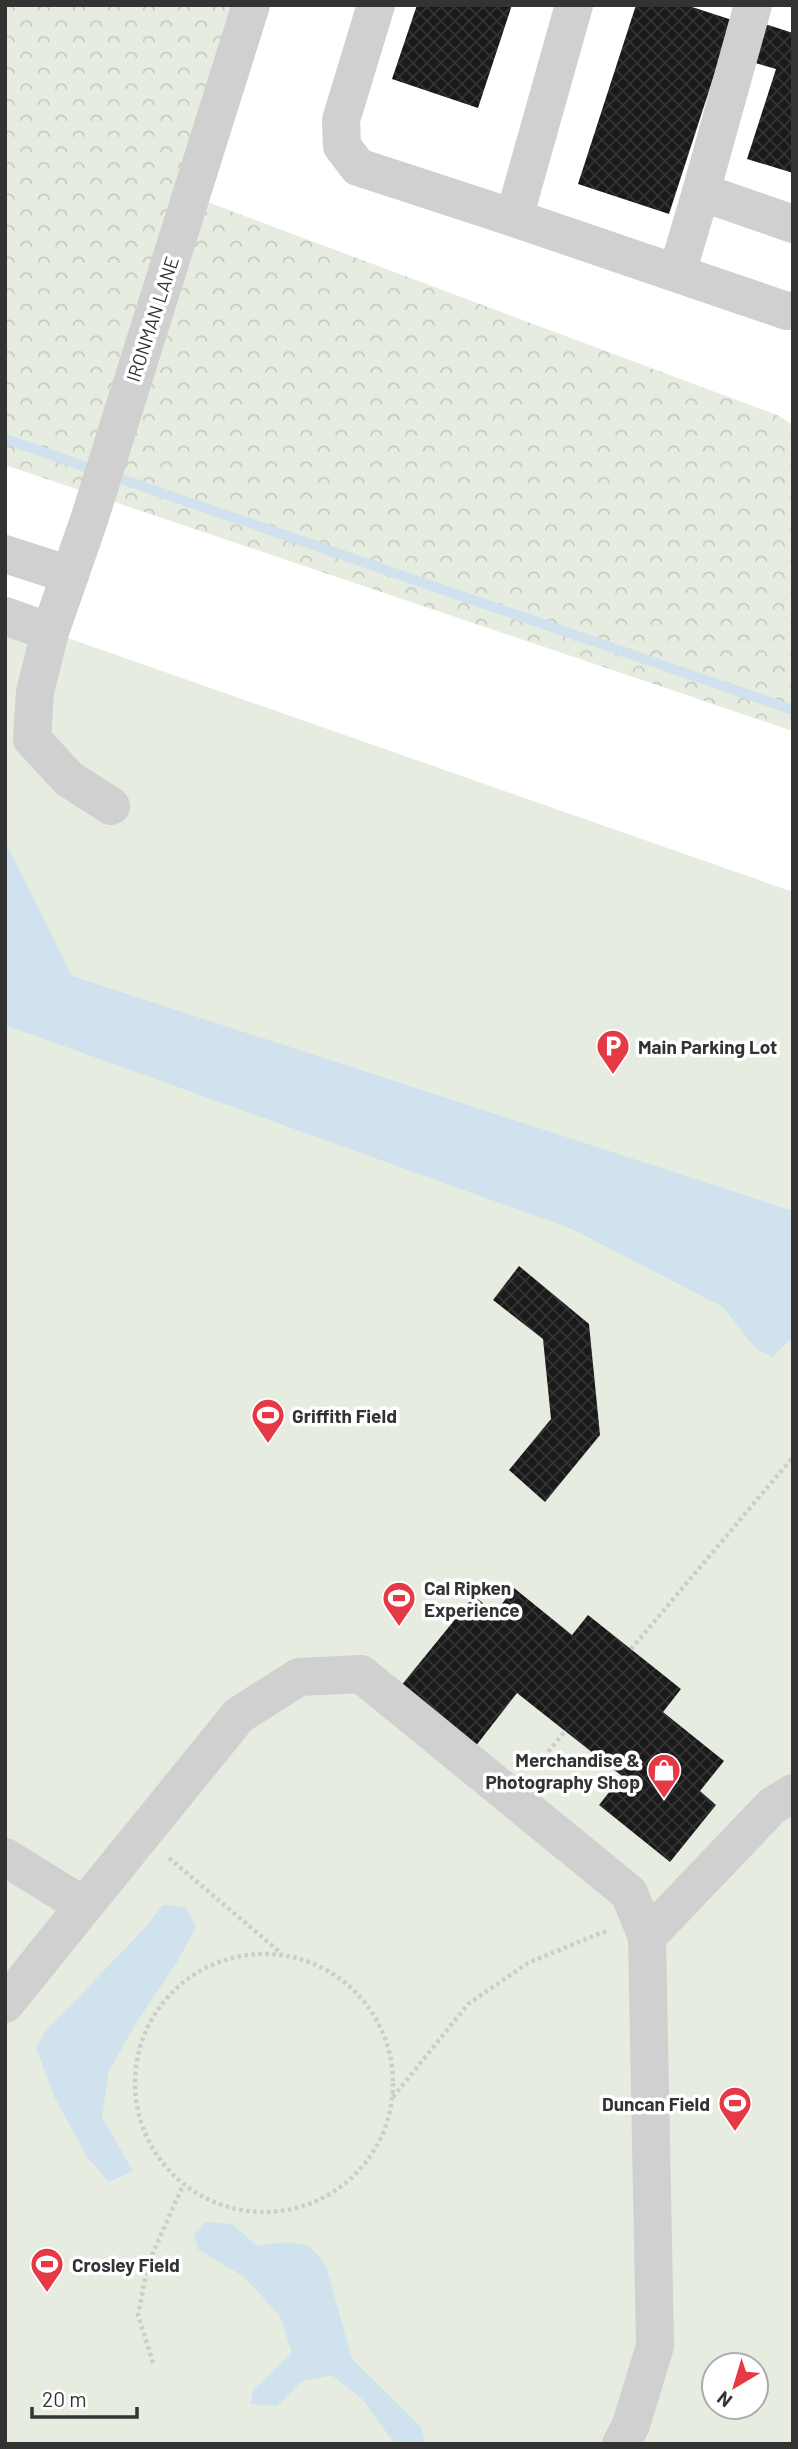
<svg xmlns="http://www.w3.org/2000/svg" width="798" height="2449" font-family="Barlow,sans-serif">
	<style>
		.forest { fill: url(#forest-crowns) }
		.garden { fill: #e6ecdf; fill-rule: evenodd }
		.water { fill: #cfe2ee }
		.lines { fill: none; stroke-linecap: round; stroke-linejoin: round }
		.stream { stroke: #cfe2ee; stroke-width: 10 }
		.building { fill: url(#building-cross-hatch) }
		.path { stroke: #cdcdcd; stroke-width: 4.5; stroke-dasharray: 3.5 3.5; stroke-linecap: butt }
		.minor { stroke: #d0d0d0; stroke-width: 38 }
		.labels { text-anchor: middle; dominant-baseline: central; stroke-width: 7; stroke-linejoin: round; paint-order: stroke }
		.street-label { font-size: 19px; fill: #333; stroke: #fff }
		.poi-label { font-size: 19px; font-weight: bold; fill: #333; stroke: #fff; text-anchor: start }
	</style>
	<defs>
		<pattern id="forest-crowns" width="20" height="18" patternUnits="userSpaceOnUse" patternTransform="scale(1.75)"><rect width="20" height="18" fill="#e6ecdf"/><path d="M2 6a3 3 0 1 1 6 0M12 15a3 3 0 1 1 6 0" fill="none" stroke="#c6cbc0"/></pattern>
		<pattern id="building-cross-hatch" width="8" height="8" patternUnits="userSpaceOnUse" patternTransform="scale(1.75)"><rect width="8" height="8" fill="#1a1a1a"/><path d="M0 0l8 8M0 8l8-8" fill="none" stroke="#333"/></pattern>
	</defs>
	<rect width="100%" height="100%" fill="#fff"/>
	<polygon class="forest" points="5,5 251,5 191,196 777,415 793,425 793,731 5,465"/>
	<path class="garden" d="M5,616L793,892V2444H5ZM714,2365H756V2407H714Z"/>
	<g class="water">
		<polygon points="5,841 72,976 793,1211 793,1337 772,1357 756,1349 723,1307 572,1229 5,1025"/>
		<polygon points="163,1905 186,1907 196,1927 177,1962 138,2020 109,2071 102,2117 133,2171 109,2182 87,2157 55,2098 36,2048 45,2032 142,1931"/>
		<polygon points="206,2222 232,2224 257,2246 286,2242 310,2246 326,2266 352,2359 421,2427 426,2444 395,2444 362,2399 332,2375 302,2381 277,2406 251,2404 253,2390 292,2353 280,2316 244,2277 198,2249 194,2233"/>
	</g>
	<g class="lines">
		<polyline class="stream" points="5,439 793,710"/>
	</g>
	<g class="building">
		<polygon points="417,5 512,5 478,108 392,79"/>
		<polygon points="636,5 686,5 732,20 669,214 578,184"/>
		<polygon points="765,24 793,33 793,173 747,159 776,69 752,62"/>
		<polygon points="519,1266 589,1324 600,1435 545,1502 509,1470 551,1419 543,1339 493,1300"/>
		<polygon points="514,1588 572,1635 588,1615 681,1689 663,1712 724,1761 700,1791 716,1805 670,1862 599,1805 622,1776 517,1693 475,1747 400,1687 474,1596 495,1613"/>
	</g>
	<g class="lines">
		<g class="path">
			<polyline points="631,1649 793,1457"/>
			<polyline points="535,1768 565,1731"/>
			<polyline points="169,1858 282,1954"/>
			<circle cx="264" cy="2083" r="129"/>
			<polyline points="393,2097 468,2004 528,1963 603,1932 608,1932"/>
			<polyline points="153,2363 138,2315 148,2264 183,2185"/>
		</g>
		<g class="minor">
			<polyline points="376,5 341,120 342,146 358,167 514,218"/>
			<polyline points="574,5 514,218 787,311 793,310"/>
			<polyline points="753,5 701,192 793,224"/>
			<polyline points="677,273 701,192"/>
			<polyline points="5,554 70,575"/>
			<polyline points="5,616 50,632"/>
			<polyline points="111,806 69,779 32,739 35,692 50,632 89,520 251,5"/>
			<polyline points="5,1857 84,1906 239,1715 299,1677 361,1674 629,1893 647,1937 655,2346 631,2425 621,2444"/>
			<polyline points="647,1937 772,1806 793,1793"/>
			<polyline points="5,2004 84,1906"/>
		</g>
	</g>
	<defs>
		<symbol id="parking-pin" viewBox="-11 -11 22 30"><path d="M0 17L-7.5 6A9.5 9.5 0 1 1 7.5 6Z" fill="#e63946" stroke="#fff"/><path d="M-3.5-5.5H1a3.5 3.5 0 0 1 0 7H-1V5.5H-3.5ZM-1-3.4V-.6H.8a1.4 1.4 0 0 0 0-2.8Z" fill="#fff"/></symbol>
		<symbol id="stadium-pin" viewBox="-11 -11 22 30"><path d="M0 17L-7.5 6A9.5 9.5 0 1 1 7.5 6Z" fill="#e63946" stroke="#fff"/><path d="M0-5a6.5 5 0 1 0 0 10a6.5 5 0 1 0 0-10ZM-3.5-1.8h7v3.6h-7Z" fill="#fff"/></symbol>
		<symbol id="shop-pin" viewBox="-11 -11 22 30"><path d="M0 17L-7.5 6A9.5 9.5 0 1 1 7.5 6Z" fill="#e63946" stroke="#fff"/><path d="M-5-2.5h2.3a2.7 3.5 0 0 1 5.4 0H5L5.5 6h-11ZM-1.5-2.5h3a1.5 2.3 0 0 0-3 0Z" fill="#fff"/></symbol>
	</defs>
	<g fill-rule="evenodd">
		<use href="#parking-pin" x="594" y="1027" width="38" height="52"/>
		<use href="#stadium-pin" x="249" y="1396" width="38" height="52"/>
		<use href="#stadium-pin" x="380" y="1579" width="38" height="52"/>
		<use href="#shop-pin" x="645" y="1751" width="38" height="52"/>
		<use href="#stadium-pin" x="716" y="2084" width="38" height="52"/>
		<use href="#stadium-pin" x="28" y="2245" width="38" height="52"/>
	</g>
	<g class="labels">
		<g class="street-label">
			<text transform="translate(152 319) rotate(-72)">IRONMAN LANE</text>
		</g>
		<g class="poi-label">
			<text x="638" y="1046">Main Parking Lot</text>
			<text x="292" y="1415">Griffith Field</text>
			<text x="424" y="1587">Cal Ripken<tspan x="424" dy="22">Experience</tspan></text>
			<text x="640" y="1759" text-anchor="end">Merchandise &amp;<tspan x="640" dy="22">Photography Shop</tspan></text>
			<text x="710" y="2103" text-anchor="end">Duncan Field</text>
			<text x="72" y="2264">Crosley Field</text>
		</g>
	</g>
	<rect width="798" height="2449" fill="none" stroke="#333333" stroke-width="14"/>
	<g transform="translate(735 2386) rotate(218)"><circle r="33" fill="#ffffff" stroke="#adadad" stroke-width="2"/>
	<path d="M0-5L12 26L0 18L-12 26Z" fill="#e63946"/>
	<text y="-10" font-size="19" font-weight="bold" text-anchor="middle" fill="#333333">N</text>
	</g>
	<path d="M32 2407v10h105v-10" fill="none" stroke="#333333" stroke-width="3.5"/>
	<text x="42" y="2407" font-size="21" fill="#333333" stroke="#ffffff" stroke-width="5" paint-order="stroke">20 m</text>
</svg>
